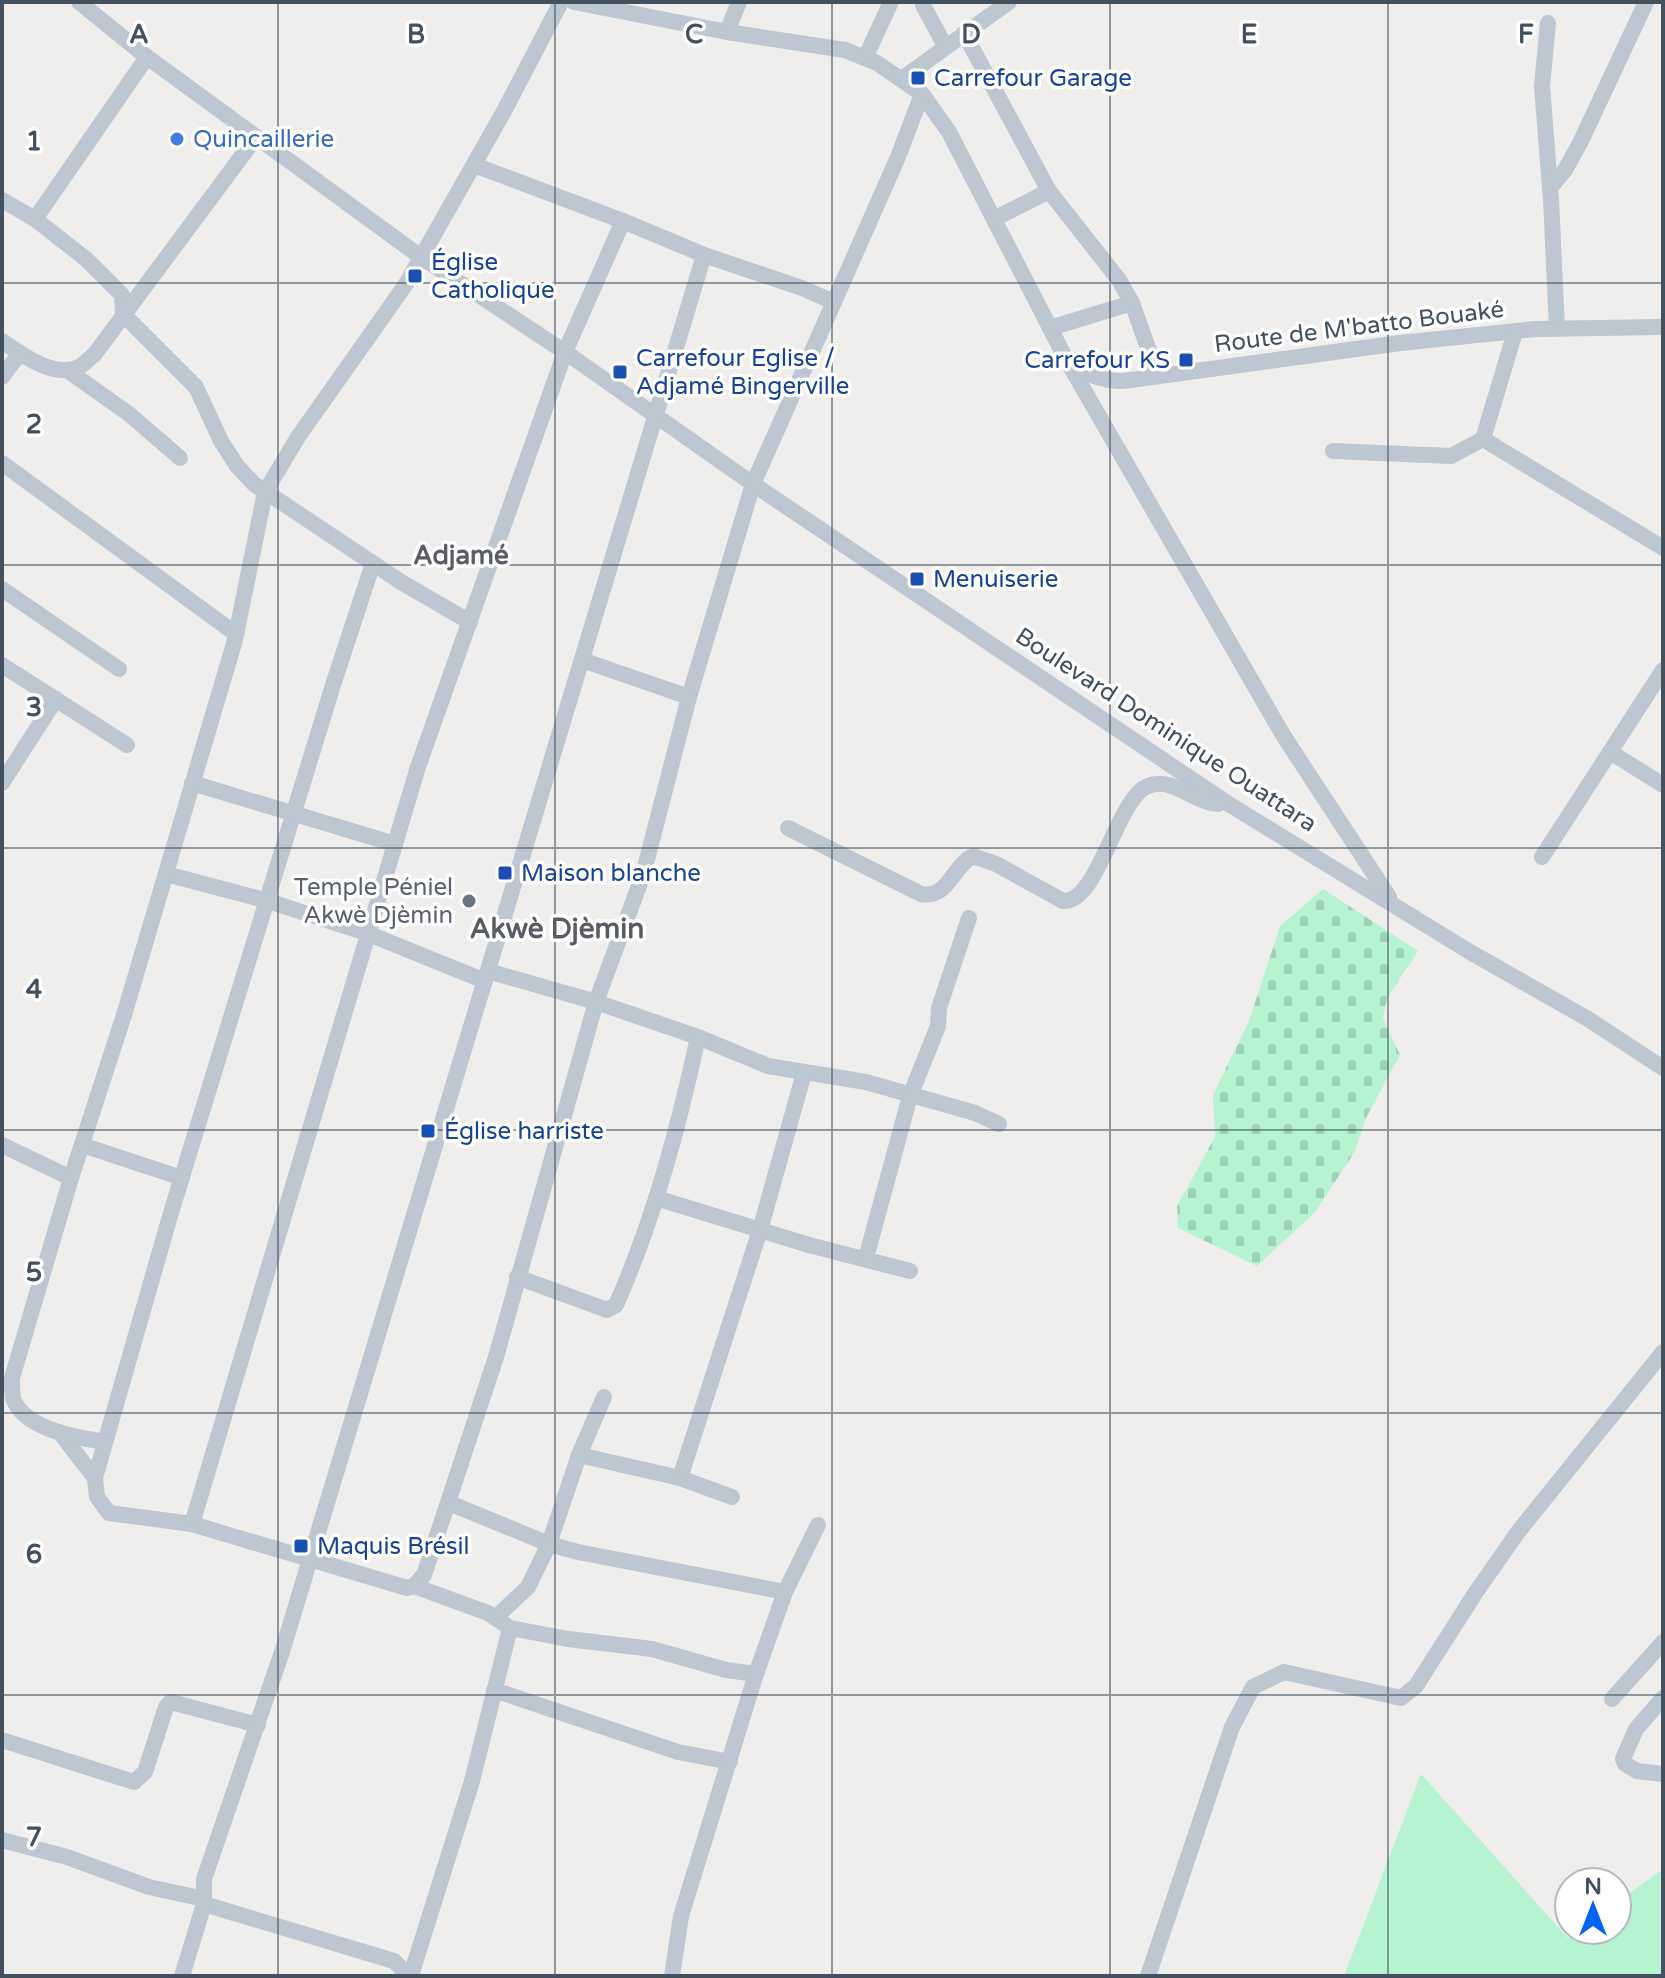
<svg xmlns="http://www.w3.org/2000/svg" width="1665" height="1978" font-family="'Varela Round',sans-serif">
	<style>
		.grass { fill: #b6f3d0 }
		.cemetery { fill: url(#cemetery-stones) }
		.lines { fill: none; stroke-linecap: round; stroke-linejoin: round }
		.minor { stroke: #bcc7d1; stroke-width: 16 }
		.grid { fill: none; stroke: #43505d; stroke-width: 2; stroke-opacity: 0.55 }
		.transit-dot { fill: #1a4fb4; stroke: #fff; stroke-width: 3 }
		.shop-dot { fill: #3f7fe0; stroke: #fff; stroke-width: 3 }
		.worship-dot { fill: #6b7280; stroke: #fff; stroke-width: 3 }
		.labels { text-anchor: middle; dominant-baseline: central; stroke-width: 7; stroke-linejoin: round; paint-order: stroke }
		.transit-label { font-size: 24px; fill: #164399; stroke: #fff; text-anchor: start }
		.shop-label { font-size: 24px; fill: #366cbe; stroke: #fff; text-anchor: start }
		.street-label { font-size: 24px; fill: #43505d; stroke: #fff }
		.worship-label { font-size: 24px; fill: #5b616d; stroke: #fff; text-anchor: end }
		.neighbourhood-label { font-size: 26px; font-weight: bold; fill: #595d63; stroke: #fff }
		.quarter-label { font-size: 28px; font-weight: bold; fill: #595d63; stroke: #fff }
		.grid-label { font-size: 26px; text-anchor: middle; font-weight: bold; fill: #43505d; stroke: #fff; stroke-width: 7; stroke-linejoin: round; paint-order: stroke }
	</style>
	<defs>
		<pattern id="cemetery-stones" width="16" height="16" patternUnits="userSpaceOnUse" patternTransform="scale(2)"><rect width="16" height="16" fill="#b6f3d0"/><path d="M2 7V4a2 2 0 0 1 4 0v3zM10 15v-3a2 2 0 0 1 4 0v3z" fill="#9ed2b5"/></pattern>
	</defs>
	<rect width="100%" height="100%" fill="#f0eded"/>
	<polygon class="grass" points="1421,1774 1568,1938 1579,1930 1617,1930 1617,1902 1663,1869 1663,1976 1344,1976"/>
	<polygon class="cemetery" points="1323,889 1418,951 1387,998 1383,1018 1400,1055 1367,1116 1354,1153 1315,1212 1257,1266 1178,1228 1177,1206 1215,1137 1213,1095 1249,1021 1280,926"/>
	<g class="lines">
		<g class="minor">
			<polyline points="79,2 147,57 421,257 565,352 753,484 1227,803 1470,952 1588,1019 1663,1068"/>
			<polyline points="574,2 727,32 845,50 877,63 922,94 949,132 1066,359 1283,735 1389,897"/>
			<polyline points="923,5 945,46"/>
			<polyline points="1548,23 1542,86 1551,200 1557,328"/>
			<polyline points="727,32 739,2"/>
			<polyline points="964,33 1049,191 1119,280 1132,303 1158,376"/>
			<polyline points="865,58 891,2"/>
			<polyline points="903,78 1009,2"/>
			<polyline points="1550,188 1565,170 1581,141 1646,2"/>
			<polyline points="2,200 35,219 86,259 122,295 123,314 196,387 221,441 237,466 254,484 401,582 470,622"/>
			<polyline points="35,219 147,57"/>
			<polyline points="994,219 1049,191"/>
			<polyline points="623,221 704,255 802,288 834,302 898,157 922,94"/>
			<polyline points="1050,328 1132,303"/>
			<path d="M2,341C21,354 54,379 79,367C84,365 89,358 94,355L256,137"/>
			<path d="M1071,363C1088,375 1102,381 1123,381L1400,343L1535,329L1663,327"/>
			<polyline points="67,370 129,414 180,458"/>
			<polyline points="2,377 20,353"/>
			<polyline points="1483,439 1663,548"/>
			<polyline points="1333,451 1451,456 1483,439 1515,332"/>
			<polyline points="2,463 236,634"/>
			<polyline points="373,563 333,685 170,1216 95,1478 97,1497 109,1513 192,1524 407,1588 414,1586 424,1575 496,1357 596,1002 643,875 689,697 753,484 834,302"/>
			<polyline points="2,589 119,669"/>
			<polyline points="582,660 689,697"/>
			<polyline points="2,665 127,745"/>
			<polyline points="1610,752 1663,785"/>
			<polyline points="2,783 56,699"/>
			<polyline points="192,783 395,844"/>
			<path d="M788,828L921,894C949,899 952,866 973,856L996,864L1063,901C1098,904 1117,797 1148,786C1173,776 1194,803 1218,804"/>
			<polyline points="1542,857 1663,670"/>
			<polyline points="166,874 268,901 369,934 485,981"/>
			<polyline points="488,971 596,1002 698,1037 768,1066 866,1082 975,1113 999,1124"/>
			<polyline points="2,1145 71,1178"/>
			<polyline points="82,1145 182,1178"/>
			<polyline points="656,1198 809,1245 910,1271"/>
			<polyline points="866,1258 910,1096 938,1026 939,1008 969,918"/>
			<path d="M517,1277L607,1310L616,1305C654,1219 678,1129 698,1037"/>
			<polyline points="61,1434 95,1478"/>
			<path d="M105,1442C78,1438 23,1429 13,1398C12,1392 12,1384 12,1378L71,1178L124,1015L235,640L265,492L298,437L406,284L503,113L561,2"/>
			<polyline points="579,1455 680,1478 732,1497"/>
			<polyline points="680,1478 760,1230 804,1073"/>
			<polyline points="449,1503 549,1544 579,1455 604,1397"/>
			<polyline points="192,1524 418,767 565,352 623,221 474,165"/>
			<polyline points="414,1586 488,1613 510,1628 568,1639 652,1649 726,1670 756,1674"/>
			<polyline points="495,1618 528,1587 549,1544 578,1552 785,1592"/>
			<polyline points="494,1690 678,1752 730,1762"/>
			<polyline points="1663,1698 1636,1729 1623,1759 1625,1764 1637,1771 1663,1774"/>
			<polyline points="1612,1699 1663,1642"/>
			<polyline points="2,1740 134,1782 145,1772 166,1707 171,1702 258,1725"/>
			<polyline points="2,1840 67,1857 149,1887 204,1899"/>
			<polyline points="204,1904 394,1961 402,1969 404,1976"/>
			<polyline points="412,1972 472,1781 510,1628"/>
			<polyline points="182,1976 204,1904 204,1879 282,1652 704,255"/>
			<polyline points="672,1976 681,1916 756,1674 785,1592 818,1525"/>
			<polyline points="1148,1976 1232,1727 1253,1687 1284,1672 1401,1698 1416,1686 1476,1592 1518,1532 1663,1352"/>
		</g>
	</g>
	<path class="grid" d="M278,2V1976M555,2V1976M832,2V1976M1110,2V1976M1388,2V1976M2,283H1663M2,565H1663M2,848H1663M2,1130H1663M2,1413H1663M2,1695H1663"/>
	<g class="transit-dot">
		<rect x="910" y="70" width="16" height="16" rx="4"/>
		<rect x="407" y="268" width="16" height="16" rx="4"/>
		<rect x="1178" y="352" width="16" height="16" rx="4"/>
		<rect x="612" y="364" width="16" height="16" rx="4"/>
		<rect x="909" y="571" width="16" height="16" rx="4"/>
		<rect x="497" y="865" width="16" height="16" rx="4"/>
		<rect x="420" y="1123" width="16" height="16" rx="4"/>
		<rect x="293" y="1538" width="16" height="16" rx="4"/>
	</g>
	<circle class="shop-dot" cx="177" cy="139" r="8"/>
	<circle class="worship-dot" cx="469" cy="901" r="8"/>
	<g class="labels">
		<g class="transit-label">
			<text x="934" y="78">Carrefour Garage</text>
			<text x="431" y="262">Église<tspan x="431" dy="28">Catholique</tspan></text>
			<text x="636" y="358">Carrefour Eglise /<tspan x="636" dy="28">Adjamé Bingerville</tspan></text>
			<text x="1170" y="360" text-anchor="end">Carrefour KS</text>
			<text x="933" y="579">Menuiserie</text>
			<text x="521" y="873">Maison blanche</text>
			<text x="444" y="1131">Église harriste</text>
			<text x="317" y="1546">Maquis Brésil</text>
		</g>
		<g class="shop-label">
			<text x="193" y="139">Quincaillerie</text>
		</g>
		<g class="street-label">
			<text transform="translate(1359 327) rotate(-7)">Route de M'batto Bouaké</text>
			<text transform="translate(1166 730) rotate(33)">Boulevard Dominique Ouattara</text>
		</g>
		<g class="worship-label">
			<text x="453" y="887">Temple Péniel<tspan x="453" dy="28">Akwè Djèmin</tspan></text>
		</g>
		<g class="neighbourhood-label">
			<text x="461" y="555">Adjamé</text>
		</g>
		<g class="quarter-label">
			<text x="557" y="929">Akwè Djèmin</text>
		</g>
	</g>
	<g class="grid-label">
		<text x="139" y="43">A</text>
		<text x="416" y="43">B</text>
		<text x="694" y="43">C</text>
		<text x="971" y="43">D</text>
		<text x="1249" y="43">E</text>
		<text x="1526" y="43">F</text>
		<text x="34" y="150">1</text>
		<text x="34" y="433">2</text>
		<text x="34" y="716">3</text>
		<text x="34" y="998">4</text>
		<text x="34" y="1281">5</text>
		<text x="34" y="1563">6</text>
		<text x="34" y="1846">7</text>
	</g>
	<rect width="1665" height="1978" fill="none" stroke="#43505d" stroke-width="8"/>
	<g transform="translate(1593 1906)"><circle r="38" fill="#ffffff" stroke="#b4b9be" stroke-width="2"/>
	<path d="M0-6L14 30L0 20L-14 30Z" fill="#0564f2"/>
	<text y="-12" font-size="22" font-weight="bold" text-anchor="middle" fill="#43505d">N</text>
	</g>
</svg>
